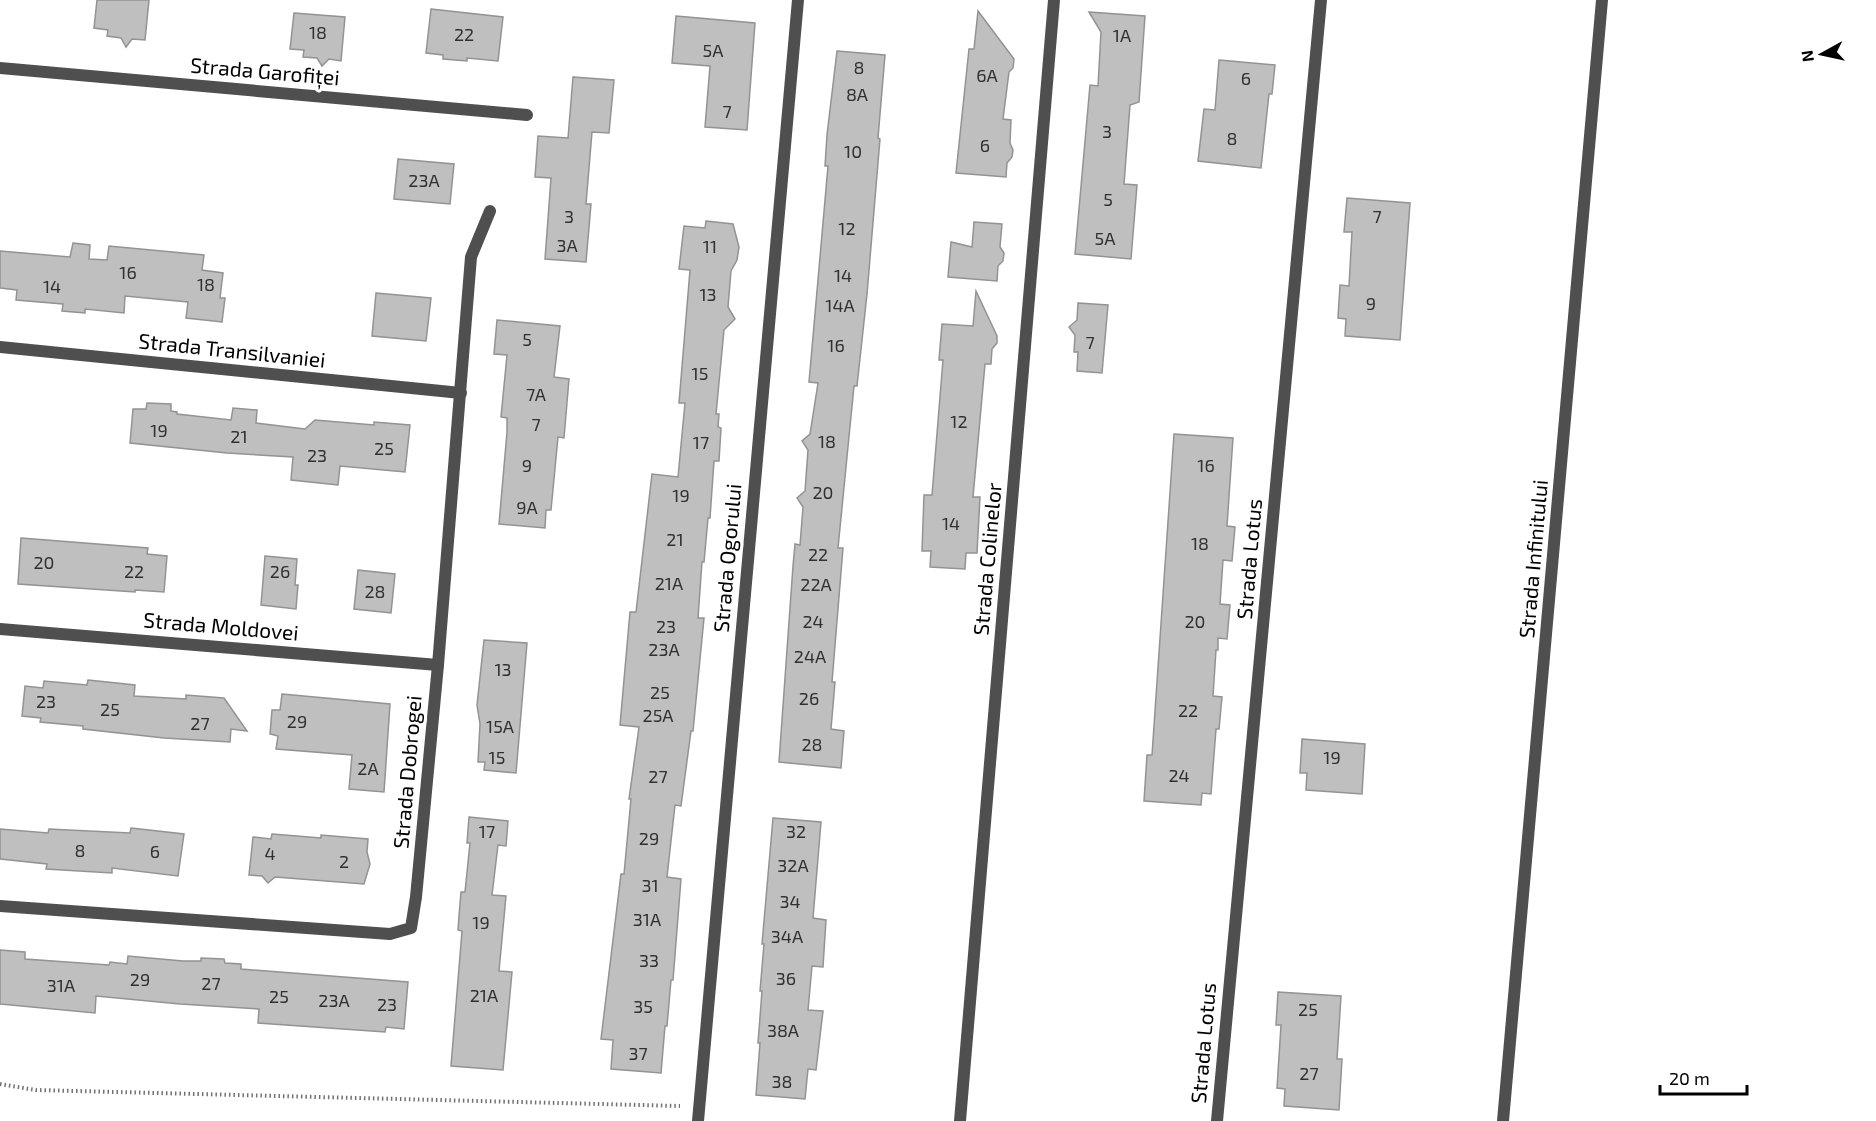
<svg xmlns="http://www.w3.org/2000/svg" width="1876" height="1121" font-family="'Exo 2',sans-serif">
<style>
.building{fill:#bfbfbf;stroke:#939393;stroke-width:1.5}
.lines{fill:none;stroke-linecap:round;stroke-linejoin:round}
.path{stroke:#717171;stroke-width:4;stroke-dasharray:1.5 3;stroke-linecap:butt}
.minor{stroke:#4f4f4f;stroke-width:12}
.labels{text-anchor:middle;stroke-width:6;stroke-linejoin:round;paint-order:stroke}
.number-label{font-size:18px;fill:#303030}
.street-label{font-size:21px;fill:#000;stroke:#fff}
</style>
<rect width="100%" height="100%" fill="#fff"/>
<!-- building -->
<g class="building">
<polygon points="97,0 149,0 145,40 132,39 126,47 121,38 107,36 108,30 94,28"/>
<polygon points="431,9 503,17 498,61 467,58 467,61 443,59 443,55 426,53"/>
<polygon points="978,11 1014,59 1013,68 1009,72 1003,119 1011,120 1010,143 1013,150 1012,157 1007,163 1006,177 956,173 969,49 974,49"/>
<polygon points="1089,12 1145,16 1139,102 1130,105 1124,184 1137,185 1131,259 1075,254 1090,85 1098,86 1101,32"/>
<polygon points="294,13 345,17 341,61 329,59 322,66 317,58 303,57 304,50 290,49"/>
<polygon points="676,16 755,23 747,130 705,127 710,66 672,63"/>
<polygon points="837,51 885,55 878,138 880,139 867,294 857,386 854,386 838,548 843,548 832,682 835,682 831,729 844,731 841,768 779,762 793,566 795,544 800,545 803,507 797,498 805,491 808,450 802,441 810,434 818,383 809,382 828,166 825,166 827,135"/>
<polygon points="1219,60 1275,65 1272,94 1269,94 1261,168 1198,161 1204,109 1215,110"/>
<polygon points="573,77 614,80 609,133 592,132 586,204 591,204 586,262 545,259 551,178 535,177 538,136 568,138"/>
<polygon points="398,159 454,164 450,204 394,199"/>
<polygon points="1347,198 1410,203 1400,340 1345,336 1346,319 1338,318 1340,285 1349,286 1352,232 1344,232"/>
<polygon points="706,221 733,224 739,247 737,260 731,271 728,307 735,319 724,330 716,414 719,414 718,427 721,428 719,461 714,461 710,518 708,518 704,562 702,562 698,618 704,618 693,731 691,731 681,806 675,805 667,877 681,879 673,980 671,980 667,1026 665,1026 661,1073 611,1069 613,1040 601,1039 621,874 624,874 631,799 629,799 639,727 620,725 630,612 636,612 652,474 678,477 685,403 679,403 690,270 679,269 684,226 705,228"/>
<polygon points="974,222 1002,224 1000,247 1004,253 1003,261 998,266 997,281 948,277 951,242 972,247"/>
<polygon points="73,243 90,245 89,259 107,260 109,246 204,255 202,270 223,273 220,298 225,298 222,322 186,318 188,302 125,296 124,313 85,309 85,313 62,311 63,304 16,300 17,290 0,288 0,251 70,257"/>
<polygon points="976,291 997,336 997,343 992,349 991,364 985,364 973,497 980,497 977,553 966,553 965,569 930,567 931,551 922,551 924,495 932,495 943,360 939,360 942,324 973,326"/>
<polygon points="376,293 431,298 426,341 372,336"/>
<polygon points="1078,303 1108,305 1102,373 1077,371 1078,352 1074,352 1075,335 1069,327 1077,320"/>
<polygon points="497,320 560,326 554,377 569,379 564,438 558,437 551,510 546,510 545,528 499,524 507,432 507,418 501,417 507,355 494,354"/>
<polygon points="147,403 171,404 171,411 177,412 177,414 231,420 233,408 257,410 256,423 305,429 315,420 374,425 374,422 410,425 405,472 340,466 338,485 291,480 293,457 227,453 130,443 133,409 146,409"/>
<polygon points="1174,434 1233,438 1227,526 1235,527 1232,561 1223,560 1220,604 1230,605 1227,639 1218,638 1218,650 1216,650 1213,696 1222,697 1219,729 1216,729 1211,794 1202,793 1201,805 1144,801 1147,755 1152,755"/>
<polygon points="21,538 148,548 147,554 167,556 164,592 135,590 135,592 18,584"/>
<polygon points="265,556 297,559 295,585 298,585 296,609 261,605"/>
<polygon points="358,570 395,574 391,613 354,609"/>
<polygon points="484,640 527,643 516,773 484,770 485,762 478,762 480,724 477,705"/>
<polygon points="88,680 135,685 134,696 186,699 186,695 224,698 247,731 231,729 230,742 164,738 83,729 83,726 40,722 41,718 22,716 25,686 43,688 44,681 87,685"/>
<polygon points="282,694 390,704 384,792 349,789 352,755 276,749 278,736 270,734 272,710 280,710"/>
<polygon points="1302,739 1365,744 1362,794 1306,790 1307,773 1300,773"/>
<polygon points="469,817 508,821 506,846 498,845 492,895 506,896 499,971 512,972 503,1070 451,1066 462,931 458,930 459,916 461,892 465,892 470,843 467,843"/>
<polygon points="773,818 821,822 813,918 826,920 823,967 812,966 808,1010 823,1011 816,1070 808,1069 805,1099 756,1095 760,1043 758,1043 762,991 760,991 764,944 762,944"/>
<polygon points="131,828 184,834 178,876 112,868 112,873 46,869 47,864 0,859 0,829 48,833 49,829 130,833"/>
<polygon points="272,834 321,838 321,835 368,839 367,852 370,864 364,884 275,877 268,883 262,876 249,875 253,837 271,839"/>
<polygon points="0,950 25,952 25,959 109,965 110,962 127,964 128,956 183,961 201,961 201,958 224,959 225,963 241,964 241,969 408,982 404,1029 386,1027 385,1032 258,1023 259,1009 180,1004 96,996 95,1013 0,1004"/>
<polygon points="1278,992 1341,996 1337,1059 1342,1059 1339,1110 1284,1106 1285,1089 1277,1088 1281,1025 1276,1025"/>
</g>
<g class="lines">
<!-- path -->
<polyline class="path" points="0,1084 36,1090 680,1106"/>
<!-- minor -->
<g class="minor">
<polyline points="0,68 527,115"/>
<polyline points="0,347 461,393"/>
<polyline points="0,629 438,665"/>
<polyline points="0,906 390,934 411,928 416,897 438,665 471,257 490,211"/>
<polyline points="698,1121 798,0"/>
<polyline points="960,1121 1054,0"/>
<polyline points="1217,1121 1321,0"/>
<polyline points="1503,1121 1602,0"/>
</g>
</g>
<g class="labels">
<!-- number labels -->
<g class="number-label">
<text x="318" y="39">18</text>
<text x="464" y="41">22</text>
<text x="1122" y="42">1A</text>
<text x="713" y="57">5A</text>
<text x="859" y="74">8</text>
<text x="987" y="82">6A</text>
<text x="1246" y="85">6</text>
<text x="857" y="101">8A</text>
<text x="727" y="118">7</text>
<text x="1107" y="138">3</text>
<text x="1232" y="145">8</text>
<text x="985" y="152">6</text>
<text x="853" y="158">10</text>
<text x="424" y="187">23A</text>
<text x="1108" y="206">5</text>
<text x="569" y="223">3</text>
<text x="1377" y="223">7</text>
<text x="847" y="235">12</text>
<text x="1105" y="245">5A</text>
<text x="567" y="252">3A</text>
<text x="710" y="253">11</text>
<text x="128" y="279">16</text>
<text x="843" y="282">14</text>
<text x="206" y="291">18</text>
<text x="52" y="293">14</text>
<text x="708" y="301">13</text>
<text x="1371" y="310">9</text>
<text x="840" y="312">14A</text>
<text x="527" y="346">5</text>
<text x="1090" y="349">7</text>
<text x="836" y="352">16</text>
<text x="700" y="380">15</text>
<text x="536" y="401">7A</text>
<text x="959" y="428">12</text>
<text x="536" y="431">7</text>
<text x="159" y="437">19</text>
<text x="239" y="443">21</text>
<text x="827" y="448">18</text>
<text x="701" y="449">17</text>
<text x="384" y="455">25</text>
<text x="317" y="462">23</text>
<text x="527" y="472">9</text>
<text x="1206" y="472">16</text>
<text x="823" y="499">20</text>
<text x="681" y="502">19</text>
<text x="527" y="514">9A</text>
<text x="951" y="530">14</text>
<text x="675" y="546">21</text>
<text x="1200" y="550">18</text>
<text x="818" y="561">22</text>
<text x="44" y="569">20</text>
<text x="134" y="578">22</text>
<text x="280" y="578">26</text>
<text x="669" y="590">21A</text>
<text x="816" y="591">22A</text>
<text x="375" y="598">28</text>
<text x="813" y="628">24</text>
<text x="1195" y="628">20</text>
<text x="666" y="633">23</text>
<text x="664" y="656">23A</text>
<text x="810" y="663">24A</text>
<text x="503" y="676">13</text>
<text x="660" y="699">25</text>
<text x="809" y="705">26</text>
<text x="46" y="708">23</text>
<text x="110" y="716">25</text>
<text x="1188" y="717">22</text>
<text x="658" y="722">25A</text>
<text x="297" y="728">29</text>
<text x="200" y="730">27</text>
<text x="500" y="733">15A</text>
<text x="812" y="751">28</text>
<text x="497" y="764">15</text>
<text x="1332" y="764">19</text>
<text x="368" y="775">2A</text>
<text x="1179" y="782">24</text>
<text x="658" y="783">27</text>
<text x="487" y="838">17</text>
<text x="796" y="838">32</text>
<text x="649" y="845">29</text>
<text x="80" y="857">8</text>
<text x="155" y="858">6</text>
<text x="270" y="860">4</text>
<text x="344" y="868">2</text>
<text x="793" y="872">32A</text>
<text x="650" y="892">31</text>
<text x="790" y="908">34</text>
<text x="647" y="926">31A</text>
<text x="481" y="929">19</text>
<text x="787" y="943">34A</text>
<text x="649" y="967">33</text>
<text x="786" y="985">36</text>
<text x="140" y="986">29</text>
<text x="211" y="990">27</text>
<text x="61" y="992">31A</text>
<text x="484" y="1002">21A</text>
<text x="279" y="1003">25</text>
<text x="334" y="1007">23A</text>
<text x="387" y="1011">23</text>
<text x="643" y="1013">35</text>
<text x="1308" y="1016">25</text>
<text x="783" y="1037">38A</text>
<text x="638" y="1060">37</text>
<text x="1309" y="1080">27</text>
<text x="782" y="1088">38</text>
</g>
<!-- street labels -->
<g class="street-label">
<text transform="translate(265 72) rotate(5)" y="7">Strada Garofiței</text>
<text transform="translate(232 351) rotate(6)" y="7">Strada Transilvaniei</text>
<text transform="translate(728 558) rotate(-85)" y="7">Strada Ogorului</text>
<text transform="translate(988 559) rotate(-85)" y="7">Strada Colinelor</text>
<text transform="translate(1250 559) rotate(-85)" y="7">Strada Lotus</text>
<text transform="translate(1534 559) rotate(-85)" y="7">Strada Infinitului</text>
<text transform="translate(221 627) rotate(5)" y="7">Strada Moldovei</text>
<text transform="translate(408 772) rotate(-85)" y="7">Strada Dobrogei</text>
<text transform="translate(1204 1043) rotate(-85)" y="7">Strada Lotus</text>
</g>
</g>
<!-- north arrow -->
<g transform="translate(1822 54) rotate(262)" stroke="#ffffff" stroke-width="4.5" paint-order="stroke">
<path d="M0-4.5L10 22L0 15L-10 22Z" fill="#000000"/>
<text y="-9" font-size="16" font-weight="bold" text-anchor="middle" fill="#000000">N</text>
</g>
<!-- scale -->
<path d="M1660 1085v9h87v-9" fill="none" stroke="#000000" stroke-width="3"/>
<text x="1669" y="1085" font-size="18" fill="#000000" stroke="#ffffff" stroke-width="4.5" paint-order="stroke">20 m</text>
</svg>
